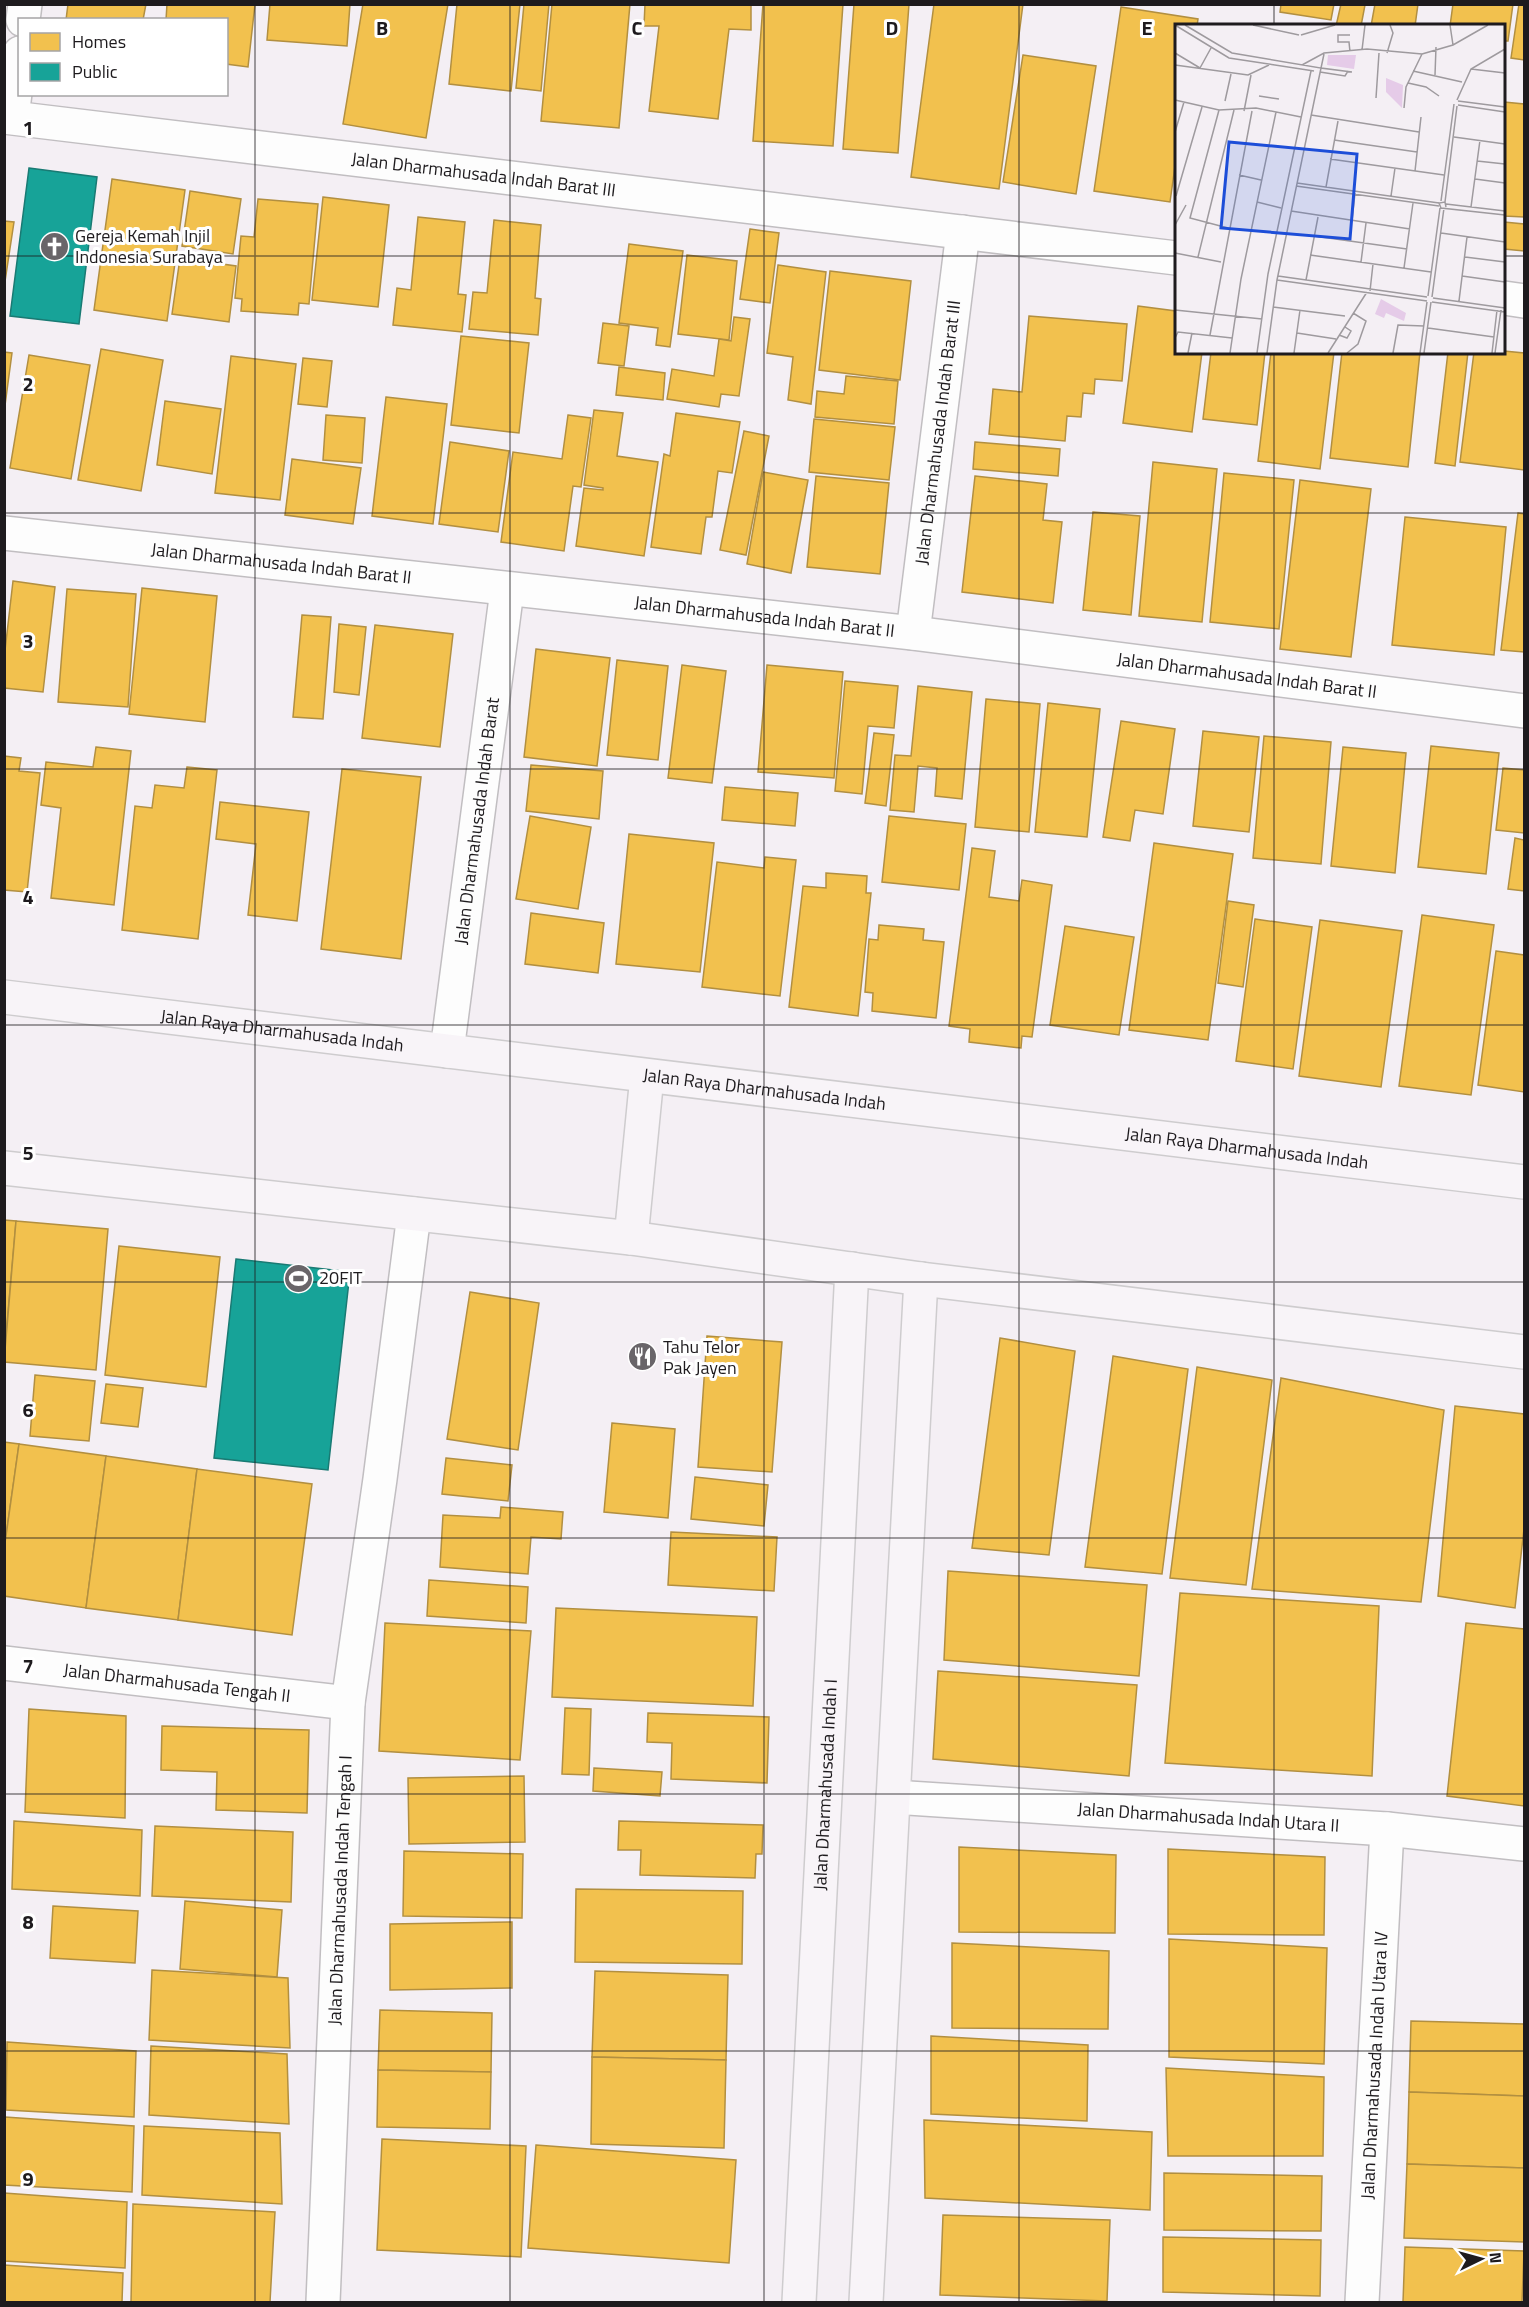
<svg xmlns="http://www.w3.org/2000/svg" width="1529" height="2307" font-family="'Titillium Web',sans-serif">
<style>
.homes{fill:#f2c14e;stroke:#b28f40;stroke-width:1.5}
.public{fill:#17a398;stroke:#197a73;stroke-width:1.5}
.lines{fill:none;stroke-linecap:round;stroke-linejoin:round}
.minor-casing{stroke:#c1bec1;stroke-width:36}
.major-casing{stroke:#ceccce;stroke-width:36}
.minor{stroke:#fdfdfd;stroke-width:33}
.major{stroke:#f8f4f8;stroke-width:33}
.grid{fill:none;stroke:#1e1b1e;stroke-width:1.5;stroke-opacity:0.55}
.labels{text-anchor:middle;stroke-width:6;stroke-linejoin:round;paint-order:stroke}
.street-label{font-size:18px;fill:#1e1b1e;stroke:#fff}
.poi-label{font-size:18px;fill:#1e1b1e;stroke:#fff;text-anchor:start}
.inset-road{fill:none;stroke:#9e9a9e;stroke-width:1.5}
.view{fill:#1d4ed8;fill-opacity:0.15;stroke:#1d4ed8;stroke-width:3}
.inset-edge{fill:none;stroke:#1e1b1e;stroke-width:3}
.grid-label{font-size:20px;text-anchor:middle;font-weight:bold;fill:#1e1b1e;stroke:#fff;stroke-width:6;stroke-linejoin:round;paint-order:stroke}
</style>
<rect width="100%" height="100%" fill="#f4eff4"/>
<!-- homes -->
<g class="homes">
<polygon points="68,4 146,4 143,20 66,20"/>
<polygon points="167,4 255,4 248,67 226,64 226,20 166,20"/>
<polygon points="270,4 350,4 347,46 267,40"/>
<polygon points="363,4 448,4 426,138 343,124"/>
<polygon points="457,4 520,4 511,91 449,84"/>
<polygon points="524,4 549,4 541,91 516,88"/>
<polygon points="552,4 630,4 619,128 541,121"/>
<polygon points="645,4 751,4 751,30 729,29 718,119 649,111 659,26 644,26"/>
<polygon points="763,4 843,4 833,146 753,141"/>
<polygon points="854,4 909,4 898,153 843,149"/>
<polygon points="934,4 1023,4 999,189 911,177"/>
<polygon points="1281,4 1334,4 1331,20 1280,12"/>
<polygon points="1341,4 1365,5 1361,26 1336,26"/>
<polygon points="1375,4 1418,4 1415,26 1371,26"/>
<polygon points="1453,4 1513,4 1508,41 1504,41 1504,26 1450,26"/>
<polygon points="1519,4 1524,4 1524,60 1511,58"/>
<polygon points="1121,7 1198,19 1197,26 1176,26 1176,159 1170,202 1094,191"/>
<polygon points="1023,55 1096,66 1076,194 1003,182"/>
<polygon points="1504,102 1524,104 1524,217 1504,216"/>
<polygon points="112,179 185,190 167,321 94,310"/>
<polygon points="190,191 241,199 233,254 182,246"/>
<polygon points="323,197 389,205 378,307 312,300"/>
<polygon points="258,199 318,204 309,304 299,303 298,315 241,311 242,299 235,298 241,236 254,237"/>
<polygon points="418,217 465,222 458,294 466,295 462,332 393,325 397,288 411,290"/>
<polygon points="494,220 541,225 535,298 541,299 538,335 469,329 473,292 487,293"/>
<polygon points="4,221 14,222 4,288"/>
<polygon points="1504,222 1524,224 1524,251 1504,249"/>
<polygon points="750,229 779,233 770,303 740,299"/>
<polygon points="629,244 683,251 670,347 656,345 658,328 619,323"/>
<polygon points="687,255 737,261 729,340 678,334"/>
<polygon points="180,258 236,266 229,322 172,314"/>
<polygon points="778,265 826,272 811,404 788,400 793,357 767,353"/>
<polygon points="830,271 911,281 900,380 819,370"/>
<polygon points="1138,306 1176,311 1176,352 1202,352 1192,432 1123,423"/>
<polygon points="1029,316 1127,324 1122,381 1095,379 1094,394 1083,393 1081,417 1067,416 1065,441 989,434 993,389 1022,392"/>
<polygon points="734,317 750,319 739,396 721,394 719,407 667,399 672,369 714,376 719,339 731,341"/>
<polygon points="603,323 629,326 624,366 598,363"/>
<polygon points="461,336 529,343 519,433 451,425"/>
<polygon points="101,349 163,360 141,491 78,480"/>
<polygon points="1504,351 1524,353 1524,470 1460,462 1474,352 1504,352"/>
<polygon points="4,352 12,353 4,413"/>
<polygon points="1211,352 1265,352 1257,425 1203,419"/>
<polygon points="1271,352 1334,352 1320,469 1258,461"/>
<polygon points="1342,352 1420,352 1408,467 1330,458"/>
<polygon points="1448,352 1468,352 1455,466 1435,463"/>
<polygon points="29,355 90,365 71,479 10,468"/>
<polygon points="231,356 296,364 280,500 215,493"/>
<polygon points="303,358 332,361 327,407 298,404"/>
<polygon points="619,367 665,373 663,400 616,395"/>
<polygon points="846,376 898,381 894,424 815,417 817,391 844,394"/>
<polygon points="386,397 447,404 433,524 372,516"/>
<polygon points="165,401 221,409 212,474 157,465"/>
<polygon points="594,410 623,413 617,456 658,462 644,556 576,546 584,488 603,490 603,488 584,485"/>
<polygon points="676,413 740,422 732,473 718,471 712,517 706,517 701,554 651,547 664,454 670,456"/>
<polygon points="326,415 365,418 362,463 323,460"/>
<polygon points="568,415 591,418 581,487 573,486 564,551 501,542 513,452 562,459"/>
<polygon points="814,419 895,427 889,480 809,472"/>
<polygon points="744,431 769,436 746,555 720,550"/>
<polygon points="450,442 509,451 498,532 439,524"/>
<polygon points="975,442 1060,449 1058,476 973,469"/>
<polygon points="292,459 361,468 353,524 285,515"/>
<polygon points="1153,462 1217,469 1202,622 1139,616"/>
<polygon points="763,472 808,480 791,573 747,564"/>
<polygon points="1224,473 1294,480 1279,629 1210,622"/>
<polygon points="816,476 889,483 880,574 807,567"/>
<polygon points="975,476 1047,484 1043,520 1062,522 1053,603 962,592"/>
<polygon points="1300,480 1371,489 1351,657 1280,649"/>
<polygon points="1093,512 1140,516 1131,615 1083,610"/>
<polygon points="1518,513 1524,514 1524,652 1501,650"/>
<polygon points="1405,517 1506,527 1494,655 1392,645"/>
<polygon points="13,581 55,587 43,692 4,688 4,659"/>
<polygon points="142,588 217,596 205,722 129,714"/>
<polygon points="67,589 136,594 128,707 58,702"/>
<polygon points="302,615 331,617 323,719 293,717"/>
<polygon points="339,624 366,627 359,695 334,692"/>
<polygon points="375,625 453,634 440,747 362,738"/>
<polygon points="536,649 610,658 597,766 524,757"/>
<polygon points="617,660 668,666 658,760 607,755"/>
<polygon points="682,665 726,671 712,783 668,778"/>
<polygon points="767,665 843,672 834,778 758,772"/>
<polygon points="845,681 898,686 894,728 868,726 862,794 835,791"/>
<polygon points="918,686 972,692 962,799 935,796 937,768 918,766 914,812 890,810 895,755 911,756"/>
<polygon points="986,699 1040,704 1029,832 975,827"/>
<polygon points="1048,703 1100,709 1087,837 1035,832"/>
<polygon points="1121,721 1175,729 1163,814 1135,810 1130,841 1103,837"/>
<polygon points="1203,731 1259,737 1249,832 1193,826"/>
<polygon points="874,733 894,735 886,806 865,803"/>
<polygon points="1264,736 1331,742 1321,864 1253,858"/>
<polygon points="1431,746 1499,753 1486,874 1418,867"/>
<polygon points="96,747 131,751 114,905 51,898 61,808 41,805 46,762 93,767"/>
<polygon points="1343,747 1406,753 1395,873 1331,866"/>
<polygon points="4,756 21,758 19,771 40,773 27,892 4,890"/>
<polygon points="531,765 603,771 599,819 526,811"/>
<polygon points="187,767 217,770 198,939 122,930 135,806 152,808 155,785 184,788"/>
<polygon points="1503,768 1524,770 1524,833 1496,830"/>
<polygon points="342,769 421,777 401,959 321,949"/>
<polygon points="725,787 798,793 795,826 722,820"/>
<polygon points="220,802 309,812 297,921 248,915 256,844 216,839"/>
<polygon points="530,816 591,827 578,909 516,899"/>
<polygon points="889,816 966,824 959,890 882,882"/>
<polygon points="629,834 714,843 700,972 616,964"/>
<polygon points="1515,838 1524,840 1524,891 1508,889"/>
<polygon points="1154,843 1233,854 1208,1040 1129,1030"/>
<polygon points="972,848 995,851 989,897 1019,901 1022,880 1052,885 1032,1037 1022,1036 1021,1048 969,1042 970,1029 949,1026"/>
<polygon points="765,857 796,860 780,996 702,987 717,862 764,868"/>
<polygon points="826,873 867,876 866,893 871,893 858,1016 789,1007 803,886 826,888"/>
<polygon points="1228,901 1254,905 1243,987 1218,983"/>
<polygon points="531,913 604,923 598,973 525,964"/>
<polygon points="1422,915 1494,925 1471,1095 1399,1086"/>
<polygon points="1255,919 1312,927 1293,1069 1236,1061"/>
<polygon points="1320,920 1402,931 1381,1087 1299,1076"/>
<polygon points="879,925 924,929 923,940 944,942 936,1018 872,1011 873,993 865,992 869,939 878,940"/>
<polygon points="1065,926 1134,937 1119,1035 1050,1025"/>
<polygon points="1496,951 1524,955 1524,1092 1478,1085"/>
<polygon points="4,1220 16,1221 4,1358"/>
<polygon points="16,1221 108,1229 96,1370 4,1362"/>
<polygon points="119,1246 220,1257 206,1387 105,1375"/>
<polygon points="470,1292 539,1303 518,1450 447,1439"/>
<polygon points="707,1336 782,1342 772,1472 698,1467"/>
<polygon points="1000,1338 1075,1351 1049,1555 972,1548"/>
<polygon points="1113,1356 1188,1369 1162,1574 1085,1567"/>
<polygon points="1197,1367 1272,1380 1246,1585 1170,1578"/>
<polygon points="35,1375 95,1381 89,1441 30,1436"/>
<polygon points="1281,1378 1444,1410 1421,1602 1252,1589"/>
<polygon points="106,1384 143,1388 138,1427 101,1423"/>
<polygon points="1455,1406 1524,1414 1524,1529 1515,1608 1438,1596"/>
<polygon points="612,1423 675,1429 668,1518 604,1512"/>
<polygon points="4,1442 19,1444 4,1550"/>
<polygon points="19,1444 106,1456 86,1608 4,1596 4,1550"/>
<polygon points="106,1456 197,1469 178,1620 86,1608"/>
<polygon points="446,1458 512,1465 508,1501 442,1494"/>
<polygon points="197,1469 312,1484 292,1635 178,1620"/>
<polygon points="695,1477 768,1485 764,1526 691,1519"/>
<polygon points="501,1507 563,1512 561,1539 531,1537 528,1574 440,1567 443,1515 500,1518"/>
<polygon points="671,1532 777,1537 774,1591 668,1585"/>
<polygon points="948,1571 1147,1585 1139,1676 944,1660"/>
<polygon points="429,1580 528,1587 526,1623 427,1616"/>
<polygon points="1180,1593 1379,1606 1372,1776 1165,1763"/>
<polygon points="556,1608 757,1617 753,1706 552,1697"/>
<polygon points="385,1623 531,1631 520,1760 379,1751"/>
<polygon points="1466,1623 1524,1629 1524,1806 1447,1796"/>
<polygon points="938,1671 1137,1685 1129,1776 933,1759"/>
<polygon points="565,1708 591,1709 589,1775 562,1774"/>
<polygon points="29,1709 126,1716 125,1818 25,1812"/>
<polygon points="648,1713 769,1717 767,1783 671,1779 672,1743 647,1742"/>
<polygon points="162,1726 309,1730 307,1813 216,1810 217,1772 161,1770"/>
<polygon points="594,1768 662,1772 660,1796 593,1791"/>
<polygon points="524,1776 525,1842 409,1844 408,1778"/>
<polygon points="14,1821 142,1830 140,1896 12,1889"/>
<polygon points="619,1821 763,1825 762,1854 756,1854 755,1878 640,1875 641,1850 618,1850"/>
<polygon points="155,1826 293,1832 291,1902 152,1896"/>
<polygon points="959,1847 1116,1855 1115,1933 959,1932"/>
<polygon points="1168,1849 1325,1857 1324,1935 1168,1934"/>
<polygon points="404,1851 523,1854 522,1918 403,1916"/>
<polygon points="576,1889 743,1891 742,1964 575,1962"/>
<polygon points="185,1901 282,1910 277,1977 180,1969"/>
<polygon points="53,1906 138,1911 135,1963 50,1958"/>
<polygon points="512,1922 512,1988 390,1990 390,1924"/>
<polygon points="1169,1939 1327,1948 1324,2064 1169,2057"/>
<polygon points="952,1943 1109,1951 1108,2029 952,2028"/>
<polygon points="152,1970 288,1978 290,2048 149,2040"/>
<polygon points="595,1971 728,1975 726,2060 592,2057"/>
<polygon points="380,2010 492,2013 491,2072 378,2070"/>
<polygon points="1411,2021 1524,2024 1524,2096 1409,2092"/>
<polygon points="931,2036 1088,2045 1087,2121 931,2114"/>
<polygon points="7,2042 136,2051 134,2117 6,2110"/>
<polygon points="151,2046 287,2054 289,2124 149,2115"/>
<polygon points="592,2057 726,2060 724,2148 591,2144"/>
<polygon points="1166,2068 1324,2077 1323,2156 1168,2156"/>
<polygon points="378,2070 491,2072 490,2129 377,2127"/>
<polygon points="1409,2092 1524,2096 1524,2168 1407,2164"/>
<polygon points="5,2117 134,2126 132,2192 4,2185"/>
<polygon points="924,2120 1152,2132 1150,2210 925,2198"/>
<polygon points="144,2126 280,2133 282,2204 142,2195"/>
<polygon points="382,2139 526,2146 521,2257 377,2250"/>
<polygon points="536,2145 736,2160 729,2263 528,2248"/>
<polygon points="1407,2164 1524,2168 1524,2242 1404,2238"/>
<polygon points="1164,2173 1322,2176 1321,2231 1164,2230"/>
<polygon points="4,2193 127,2202 125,2268 4,2261"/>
<polygon points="133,2204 275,2212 270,2302 131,2302"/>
<polygon points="943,2215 1110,2220 1107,2301 940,2295"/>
<polygon points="1163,2237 1321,2240 1320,2296 1163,2292"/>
<polygon points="1405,2247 1524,2251 1522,2302 1403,2302"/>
<polygon points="4,2265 123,2273 122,2302 4,2302"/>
</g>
<!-- public -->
<g class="public">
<polygon points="29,168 97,177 79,324 10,316"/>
<polygon points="236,1259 350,1272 328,1470 214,1458"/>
</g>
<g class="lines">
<defs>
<g id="minor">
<polyline points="23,20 25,4"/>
<path id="s1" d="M4,117L1176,258"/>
<polyline points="12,117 20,53"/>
<polyline points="1504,298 1524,301"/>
<path id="s2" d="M4,533L913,633L1524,711"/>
<path id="s3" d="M913,633L963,232"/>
<path id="s4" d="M447,1051L507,590"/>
<path id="s5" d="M4,1663L348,1703"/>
<path id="s6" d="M893,1797L1387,1829L1524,1844"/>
<path id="s7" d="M323,2302L348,1703L380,1479L414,1214"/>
<path id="s8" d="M1362,2302L1387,1829"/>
</g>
<g id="major">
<path id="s9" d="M4,997L1524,1182"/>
<polyline points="4,1168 631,1238 921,1279 1524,1352"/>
<polyline points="631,1238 647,1076"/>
<path id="s10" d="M799,2302L852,1269"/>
<polyline points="866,2302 921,1279"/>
</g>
</defs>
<!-- minor casing -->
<use href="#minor" class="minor-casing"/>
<!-- major casing -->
<use href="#major" class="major-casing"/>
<!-- minor -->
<use href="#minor" class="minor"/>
<!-- major -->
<use href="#major" class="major"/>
</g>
<!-- grid -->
<path class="grid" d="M255,4V2302M510,4V2302M764,4V2302M1019,4V2302M1274,4V26M4,256H1176M1504,256H1524M1274,352V2302M4,513H1524M4,769H1524M4,1025H1524M4,1282H1524M4,1538H1524M4,1794H1524M4,2051H1524"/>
<!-- icons -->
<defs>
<symbol id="church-disc" viewBox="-11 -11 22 22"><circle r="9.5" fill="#696569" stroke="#fff"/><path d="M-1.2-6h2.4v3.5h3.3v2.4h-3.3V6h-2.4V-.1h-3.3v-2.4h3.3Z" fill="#fff"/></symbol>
<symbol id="stadium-disc" viewBox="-11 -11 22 22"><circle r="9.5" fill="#696569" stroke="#fff"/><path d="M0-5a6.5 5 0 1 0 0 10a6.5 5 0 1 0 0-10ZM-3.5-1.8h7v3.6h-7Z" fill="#fff"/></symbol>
<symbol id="restaurant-disc" viewBox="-11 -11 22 22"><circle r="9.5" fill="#696569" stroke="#fff"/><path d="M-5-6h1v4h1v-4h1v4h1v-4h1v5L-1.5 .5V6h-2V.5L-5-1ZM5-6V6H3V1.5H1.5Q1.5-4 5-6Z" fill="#fff"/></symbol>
</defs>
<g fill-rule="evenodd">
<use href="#church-disc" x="38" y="230" width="33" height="33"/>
<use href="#stadium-disc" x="282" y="1262" width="33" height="33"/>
<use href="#restaurant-disc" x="626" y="1340" width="33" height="33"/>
</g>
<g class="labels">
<!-- street labels -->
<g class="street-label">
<text dy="6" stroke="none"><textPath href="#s1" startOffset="483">Jalan Dharmahusada Indah Barat III</textPath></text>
<text dy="6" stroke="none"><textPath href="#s3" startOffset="202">Jalan Dharmahusada Indah Barat III</textPath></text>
<text dy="6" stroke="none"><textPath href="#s2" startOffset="279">Jalan Dharmahusada Indah Barat II</textPath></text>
<text dy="6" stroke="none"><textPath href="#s2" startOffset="765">Jalan Dharmahusada Indah Barat II</textPath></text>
<text dy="6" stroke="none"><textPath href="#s2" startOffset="1251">Jalan Dharmahusada Indah Barat II</textPath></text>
<text dy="6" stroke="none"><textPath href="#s4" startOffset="232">Jalan Dharmahusada Indah Barat</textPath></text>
<text dy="6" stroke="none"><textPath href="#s9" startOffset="280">Jalan Raya Dharmahusada Indah</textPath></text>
<text dy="6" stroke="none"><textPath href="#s9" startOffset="766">Jalan Raya Dharmahusada Indah</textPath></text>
<text dy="6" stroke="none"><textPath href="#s9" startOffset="1252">Jalan Raya Dharmahusada Indah</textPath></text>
<text dy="6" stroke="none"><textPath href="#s5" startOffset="174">Jalan Dharmahusada Tengah II</textPath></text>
<text dy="6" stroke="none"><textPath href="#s10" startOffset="518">Jalan Dharmahusada Indah I</textPath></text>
<text dy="6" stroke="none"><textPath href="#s6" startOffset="316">Jalan Dharmahusada Indah Utara II</textPath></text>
<text dy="6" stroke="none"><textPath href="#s7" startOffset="412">Jalan Dharmahusada Indah Tengah I</textPath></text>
<text dy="6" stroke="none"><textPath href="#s8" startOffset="237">Jalan Dharmahusada Indah Utara IV</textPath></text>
</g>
<!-- poi labels -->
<g class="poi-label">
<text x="75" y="242">Gereja Kemah Injil<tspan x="75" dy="21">Indonesia Surabaya</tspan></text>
<text x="319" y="1284">20FIT</text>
<text x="663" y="1353">Tahu Telor<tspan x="663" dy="21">Pak Jayen</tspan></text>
</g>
</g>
<!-- overview -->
<g transform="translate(1175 24)">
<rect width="330" height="330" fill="#f4eff4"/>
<path d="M153,31H181L179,45L152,41ZM211,54L228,61L227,84L211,68ZM206,275L231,289L229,297L211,289L209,294L200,290Z" fill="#e5cbe8"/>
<path class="inset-road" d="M0,1L54,34L139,47M10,1L57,29L146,44L102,256L92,329M78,1L124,11M275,1L278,21M126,11L160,1M187,26L190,1M175,28L174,18H163V11H175M0,29L25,44M212,29L218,9L215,1M149,30L146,44L177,48M247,30L278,21L313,1M0,41L73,51L94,41M127,41L149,29L192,25L247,30M25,44L36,24M296,45L330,49M238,47L287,58M145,48L170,52L173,47M260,51L261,23M233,59L251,63L264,72M84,72L104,75M201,74L204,29M0,76L44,86L81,84L126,93M282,76L296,45L330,25M50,77L56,50M283,77L330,83M283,81L330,88M229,84L231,63L247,30M44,86L15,194L53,204M69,87L76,51M136,91L244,108M0,108L9,78M279,113L330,120M159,116L242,128M155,135L269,151M302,137L330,140M240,147L246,93M64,151L86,156M300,155L330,159M122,159L264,179M121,162L264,182M151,163L163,97M1,172L27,83M216,172L220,144M266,177L279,80M82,178L106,184M270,178L282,82M271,180L330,187M271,183L270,178L264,179L266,184L330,191M296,183L305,116M116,187L235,205M177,197L180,169M0,201L11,181M266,209L330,218M139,212L232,225M0,229L46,238M135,231L256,248M23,233L59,86M290,233L330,238M186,238L191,199M229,244L238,179M103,252L252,273M287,252L330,258M102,256L252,277M131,256L143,193M195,267L198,240M253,272L265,184M257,273L269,184M258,274L330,284M284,277L292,213M257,278L330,288M98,283L170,292M0,286L87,295M253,304L319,313M122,309L161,315M35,311L77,87M164,311L172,314L176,307L170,303M0,314L3,308L57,314M13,329L17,309M55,329L66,255L101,88M82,329L93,250L136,47M119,329L125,286M153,329L192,268M172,329L183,320L191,297L178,289M218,329L223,301L249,302M245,329L252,278M249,329L256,278M317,329L322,286M320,329L326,286"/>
<path class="view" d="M54,118L182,130L175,215L46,204Z"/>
<rect width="330" height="330" class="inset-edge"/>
</g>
<g class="grid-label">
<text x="382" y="35">B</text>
<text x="637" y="35">C</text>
<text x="892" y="35">D</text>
<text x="1147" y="35">E</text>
<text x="28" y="135">1</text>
<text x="28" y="391">2</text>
<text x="28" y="648">3</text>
<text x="28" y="904">4</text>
<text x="28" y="1160">5</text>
<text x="28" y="1417">6</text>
<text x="28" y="1673">7</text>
<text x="28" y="1929">8</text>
<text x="28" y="2186">9</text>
</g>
<!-- border -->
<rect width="1529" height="2307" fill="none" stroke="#1e1b1e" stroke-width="12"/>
<!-- legend -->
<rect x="18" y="18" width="210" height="78" fill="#ffffff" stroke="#a5a4a5" stroke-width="1.5"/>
<rect x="30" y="33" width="30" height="18" fill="#f2c14e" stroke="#a5a4a5" stroke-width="1.5"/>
<text x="72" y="48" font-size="18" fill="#1e1b1e">Homes</text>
<rect x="30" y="63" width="30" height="18" fill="#17a398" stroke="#a5a4a5" stroke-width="1.5"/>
<text x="72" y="78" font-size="18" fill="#1e1b1e">Public</text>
<!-- north arrow -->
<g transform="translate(1481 2259) rotate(85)" stroke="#ffffff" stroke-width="4.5" paint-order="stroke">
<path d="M0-4.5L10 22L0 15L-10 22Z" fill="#1e1b1e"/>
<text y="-9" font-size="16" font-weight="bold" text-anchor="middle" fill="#1e1b1e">N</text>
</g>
</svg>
